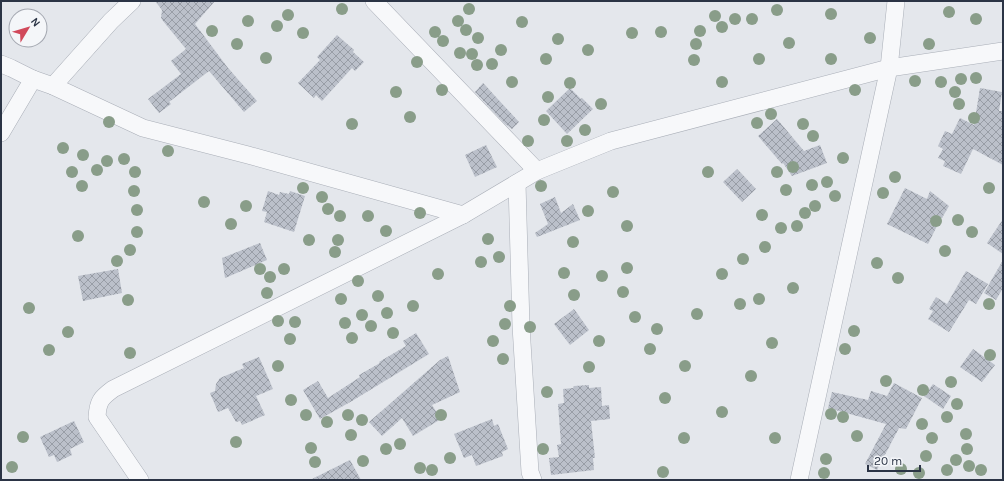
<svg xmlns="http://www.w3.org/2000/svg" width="1004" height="481" font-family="Karla,sans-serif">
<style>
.building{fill:url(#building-cross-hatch)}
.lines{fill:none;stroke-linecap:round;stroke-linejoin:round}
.street-casing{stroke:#a9aeb7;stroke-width:18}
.street{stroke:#f7f8fa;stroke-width:17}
.tree{fill:#899d89}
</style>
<defs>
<pattern id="building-cross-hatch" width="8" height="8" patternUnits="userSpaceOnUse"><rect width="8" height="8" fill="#bbc0ca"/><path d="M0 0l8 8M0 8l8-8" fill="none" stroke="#989da6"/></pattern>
</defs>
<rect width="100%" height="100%" fill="#e4e7ec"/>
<!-- building -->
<g class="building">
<polygon points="155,1 215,1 195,24 228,68 257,101 244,112 209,71 169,102 171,104 159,113 148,99 181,74 171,61 186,49 163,21 161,18 162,10"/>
<polygon points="337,35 354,50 353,52 364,62 355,71 352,68 322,101 316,95 314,98 298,83 320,60 317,57"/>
<polygon points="483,83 519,122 512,129 505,124 475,92"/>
<polygon points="570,88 581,99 582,98 593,109 567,134 546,111"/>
<polygon points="980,88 1002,92 999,111 1003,111 1003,165 973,149 961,174 943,166 945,161 938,158 943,149 938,146 945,131 952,134 960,118 974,125"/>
<polygon points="777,119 804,151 820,145 827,163 792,176 783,163 782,164 758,136"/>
<polygon points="486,145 497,167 475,177 465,155"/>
<polygon points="737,169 756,189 742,202 723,182"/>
<polygon points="905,188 927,199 930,191 949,206 942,218 941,218 928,244 887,224"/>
<polygon points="268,191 279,195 280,192 289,194 290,191 305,196 294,232 264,222 267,212 262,211"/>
<polygon points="555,197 561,213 573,204 580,220 537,237 535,233 548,224 540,204"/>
<polygon points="1003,219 1003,254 987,243"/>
<polygon points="260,243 267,260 225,278 222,258"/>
<polygon points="1003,260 1003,288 996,300 984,293"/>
<polygon points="118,269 122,293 83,301 78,276"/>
<polygon points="966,271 988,284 976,304 969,300 949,332 928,319 933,311 929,309 936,297 947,304"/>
<polygon points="574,309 589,330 570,345 554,324"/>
<polygon points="416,333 429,354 352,401 320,419 303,390 318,381 328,398 360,377 359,375 380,363 379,362 406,346 403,341"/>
<polygon points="973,349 995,365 982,382 960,367"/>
<polygon points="448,356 460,392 432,405 441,419 413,436 402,418 382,436 369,422 440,360"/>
<polygon points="259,357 273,389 256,396 265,415 242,425 240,421 236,422 228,408 218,412 210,393 215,391 216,384 220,378 244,368 242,364"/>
<polygon points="894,383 922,398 906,429 899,428 877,470 865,464 886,424 828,408 832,392 868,400 871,391 887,396"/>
<polygon points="933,384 951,396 943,409 924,396"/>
<polygon points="589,385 589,388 601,387 602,406 609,405 610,419 591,421 595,458 593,458 594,470 551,475 549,458 559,457 557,445 561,444 558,404 564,403 563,389 573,388 574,386"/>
<polygon points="492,419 494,426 498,424 508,449 502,452 503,456 476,466 472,455 464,458 454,434"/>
<polygon points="74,421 84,442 70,449 72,455 57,462 54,455 49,457 40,437"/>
<polygon points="350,460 361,480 310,480"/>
</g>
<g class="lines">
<defs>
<g id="street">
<polyline points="374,1 537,171"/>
<polyline points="1,64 11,68 33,79 53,86 143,128 248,155 463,215"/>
<polyline points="53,86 111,21 132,1"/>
<polyline points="1,133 33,79"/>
<polyline points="517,183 521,326 530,472 533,480"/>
<path d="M140,480L97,417C98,401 101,398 113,389L463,215L537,171L611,141L889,68L1003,51"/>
<polyline points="799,480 889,68 896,1"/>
</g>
</defs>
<!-- street casing -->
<use href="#street" class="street-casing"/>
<!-- street -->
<use href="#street" class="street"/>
</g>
<!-- trees -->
<g class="tree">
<circle cx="342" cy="9" r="6"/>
<circle cx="469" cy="9" r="6"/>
<circle cx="777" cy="10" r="6"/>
<circle cx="949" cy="12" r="6"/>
<circle cx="831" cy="14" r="6"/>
<circle cx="288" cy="15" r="6"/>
<circle cx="715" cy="16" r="6"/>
<circle cx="735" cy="19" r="6"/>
<circle cx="752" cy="19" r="6"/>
<circle cx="976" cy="19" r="6"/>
<circle cx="248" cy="21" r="6"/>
<circle cx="458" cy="21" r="6"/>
<circle cx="522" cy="22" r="6"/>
<circle cx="277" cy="26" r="6"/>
<circle cx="722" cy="27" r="6"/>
<circle cx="466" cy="30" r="6"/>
<circle cx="212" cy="31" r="6"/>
<circle cx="700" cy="31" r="6"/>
<circle cx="435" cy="32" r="6"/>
<circle cx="661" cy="32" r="6"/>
<circle cx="303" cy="33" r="6"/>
<circle cx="632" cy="33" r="6"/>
<circle cx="478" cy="38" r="6"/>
<circle cx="870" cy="38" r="6"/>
<circle cx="558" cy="39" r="6"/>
<circle cx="443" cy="41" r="6"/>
<circle cx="789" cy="43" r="6"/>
<circle cx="237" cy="44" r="6"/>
<circle cx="696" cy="44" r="6"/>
<circle cx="929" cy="44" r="6"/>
<circle cx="501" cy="50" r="6"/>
<circle cx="588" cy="50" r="6"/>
<circle cx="460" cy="53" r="6"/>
<circle cx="472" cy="54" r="6"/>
<circle cx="266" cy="58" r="6"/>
<circle cx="546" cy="59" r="6"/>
<circle cx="759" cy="59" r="6"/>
<circle cx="831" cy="59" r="6"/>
<circle cx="694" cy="60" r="6"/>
<circle cx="417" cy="62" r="6"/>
<circle cx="492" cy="64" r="6"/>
<circle cx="477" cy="65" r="6"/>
<circle cx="976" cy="78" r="6"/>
<circle cx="961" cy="79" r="6"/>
<circle cx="915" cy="81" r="6"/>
<circle cx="512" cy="82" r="6"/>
<circle cx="722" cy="82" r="6"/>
<circle cx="941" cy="82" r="6"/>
<circle cx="570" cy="83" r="6"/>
<circle cx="442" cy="90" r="6"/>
<circle cx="855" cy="90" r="6"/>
<circle cx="396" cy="92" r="6"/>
<circle cx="955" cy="92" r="6"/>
<circle cx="548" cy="97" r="6"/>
<circle cx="601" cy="104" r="6"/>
<circle cx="959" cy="104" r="6"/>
<circle cx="771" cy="114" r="6"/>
<circle cx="410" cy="117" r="6"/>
<circle cx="974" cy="118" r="6"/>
<circle cx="544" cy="120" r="6"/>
<circle cx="109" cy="122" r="6"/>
<circle cx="757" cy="123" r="6"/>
<circle cx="352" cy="124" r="6"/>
<circle cx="803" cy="124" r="6"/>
<circle cx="585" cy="130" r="6"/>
<circle cx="813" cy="136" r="6"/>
<circle cx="528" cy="141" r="6"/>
<circle cx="567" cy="141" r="6"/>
<circle cx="63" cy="148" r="6"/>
<circle cx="168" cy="151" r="6"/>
<circle cx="83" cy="155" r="6"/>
<circle cx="843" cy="158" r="6"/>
<circle cx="124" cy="159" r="6"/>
<circle cx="107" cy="161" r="6"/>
<circle cx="793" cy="167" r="6"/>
<circle cx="97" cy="170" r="6"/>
<circle cx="72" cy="172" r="6"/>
<circle cx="135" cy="172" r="6"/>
<circle cx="708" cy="172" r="6"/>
<circle cx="777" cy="172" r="6"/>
<circle cx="895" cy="177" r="6"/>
<circle cx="827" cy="182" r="6"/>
<circle cx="812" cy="185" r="6"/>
<circle cx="82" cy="186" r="6"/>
<circle cx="541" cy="186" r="6"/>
<circle cx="303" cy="188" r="6"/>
<circle cx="989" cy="188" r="6"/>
<circle cx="786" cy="190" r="6"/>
<circle cx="134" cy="191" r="6"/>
<circle cx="613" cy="192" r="6"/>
<circle cx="883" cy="193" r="6"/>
<circle cx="835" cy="196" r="6"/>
<circle cx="322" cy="197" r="6"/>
<circle cx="204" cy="202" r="6"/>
<circle cx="246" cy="206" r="6"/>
<circle cx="815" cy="206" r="6"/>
<circle cx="328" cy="209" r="6"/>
<circle cx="137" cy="210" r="6"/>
<circle cx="588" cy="211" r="6"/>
<circle cx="420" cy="213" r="6"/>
<circle cx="805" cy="213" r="6"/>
<circle cx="762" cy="215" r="6"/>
<circle cx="340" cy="216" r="6"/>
<circle cx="368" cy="216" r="6"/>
<circle cx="958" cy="220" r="6"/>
<circle cx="936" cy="221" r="6"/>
<circle cx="231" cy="224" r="6"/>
<circle cx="627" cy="226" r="6"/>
<circle cx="797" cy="226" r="6"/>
<circle cx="781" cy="228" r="6"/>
<circle cx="386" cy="231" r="6"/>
<circle cx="137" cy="232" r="6"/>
<circle cx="972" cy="232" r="6"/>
<circle cx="78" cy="236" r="6"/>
<circle cx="488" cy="239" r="6"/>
<circle cx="309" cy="240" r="6"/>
<circle cx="338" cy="240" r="6"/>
<circle cx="573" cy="242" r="6"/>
<circle cx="765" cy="247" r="6"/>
<circle cx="130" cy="250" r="6"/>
<circle cx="945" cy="251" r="6"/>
<circle cx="335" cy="252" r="6"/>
<circle cx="499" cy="257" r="6"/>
<circle cx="743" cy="259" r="6"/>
<circle cx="117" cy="261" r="6"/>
<circle cx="481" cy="262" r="6"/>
<circle cx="877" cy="263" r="6"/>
<circle cx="627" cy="268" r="6"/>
<circle cx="260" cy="269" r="6"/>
<circle cx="284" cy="269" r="6"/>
<circle cx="564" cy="273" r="6"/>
<circle cx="438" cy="274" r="6"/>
<circle cx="722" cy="274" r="6"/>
<circle cx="602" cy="276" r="6"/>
<circle cx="270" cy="277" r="6"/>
<circle cx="898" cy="278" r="6"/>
<circle cx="358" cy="281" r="6"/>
<circle cx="793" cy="288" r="6"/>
<circle cx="623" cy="292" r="6"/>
<circle cx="267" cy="293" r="6"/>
<circle cx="574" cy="295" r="6"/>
<circle cx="378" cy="296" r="6"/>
<circle cx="341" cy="299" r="6"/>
<circle cx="759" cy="299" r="6"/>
<circle cx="128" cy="300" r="6"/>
<circle cx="740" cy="304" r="6"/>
<circle cx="989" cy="304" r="6"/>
<circle cx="413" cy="306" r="6"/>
<circle cx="510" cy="306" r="6"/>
<circle cx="29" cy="308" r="6"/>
<circle cx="387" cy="313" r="6"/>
<circle cx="697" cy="314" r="6"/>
<circle cx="362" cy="315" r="6"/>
<circle cx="635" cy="317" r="6"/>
<circle cx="278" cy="321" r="6"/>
<circle cx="295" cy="322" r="6"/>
<circle cx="345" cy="323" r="6"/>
<circle cx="505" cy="324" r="6"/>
<circle cx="371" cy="326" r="6"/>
<circle cx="530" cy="327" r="6"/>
<circle cx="657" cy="329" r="6"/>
<circle cx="854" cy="331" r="6"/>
<circle cx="68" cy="332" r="6"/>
<circle cx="393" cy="333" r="6"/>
<circle cx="352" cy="338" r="6"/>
<circle cx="290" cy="339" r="6"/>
<circle cx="493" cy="341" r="6"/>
<circle cx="599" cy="341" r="6"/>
<circle cx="772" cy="343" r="6"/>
<circle cx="650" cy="349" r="6"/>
<circle cx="845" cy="349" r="6"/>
<circle cx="49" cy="350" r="6"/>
<circle cx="130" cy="353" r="6"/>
<circle cx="990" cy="355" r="6"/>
<circle cx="503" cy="359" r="6"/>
<circle cx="278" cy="366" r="6"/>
<circle cx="685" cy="366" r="6"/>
<circle cx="589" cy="367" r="6"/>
<circle cx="751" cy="376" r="6"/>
<circle cx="886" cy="381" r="6"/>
<circle cx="951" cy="382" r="6"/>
<circle cx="923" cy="390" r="6"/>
<circle cx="547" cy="392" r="6"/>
<circle cx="665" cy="398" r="6"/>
<circle cx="291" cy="400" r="6"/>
<circle cx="957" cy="404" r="6"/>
<circle cx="722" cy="412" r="6"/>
<circle cx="831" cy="414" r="6"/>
<circle cx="306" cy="415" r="6"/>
<circle cx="348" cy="415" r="6"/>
<circle cx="441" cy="415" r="6"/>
<circle cx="843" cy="417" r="6"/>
<circle cx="947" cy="417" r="6"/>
<circle cx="362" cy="420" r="6"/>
<circle cx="327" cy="422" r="6"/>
<circle cx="922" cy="424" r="6"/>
<circle cx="966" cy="434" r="6"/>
<circle cx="351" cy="435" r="6"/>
<circle cx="857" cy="436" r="6"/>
<circle cx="23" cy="437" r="6"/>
<circle cx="684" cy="438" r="6"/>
<circle cx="775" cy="438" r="6"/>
<circle cx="932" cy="438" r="6"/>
<circle cx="236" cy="442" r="6"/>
<circle cx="400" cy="444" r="6"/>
<circle cx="311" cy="448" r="6"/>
<circle cx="386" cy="449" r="6"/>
<circle cx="543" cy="449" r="6"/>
<circle cx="967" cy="449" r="6"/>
<circle cx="926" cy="456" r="6"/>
<circle cx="450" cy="458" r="6"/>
<circle cx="826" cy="459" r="6"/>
<circle cx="956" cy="460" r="6"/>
<circle cx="363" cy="461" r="6"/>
<circle cx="315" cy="462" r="6"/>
<circle cx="969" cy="466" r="6"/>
<circle cx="12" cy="467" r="6"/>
<circle cx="420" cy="468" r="6"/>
<circle cx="901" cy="469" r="6"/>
<circle cx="432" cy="470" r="6"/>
<circle cx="947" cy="470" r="6"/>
<circle cx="981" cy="470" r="6"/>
<circle cx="663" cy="472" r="6"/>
<circle cx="824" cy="473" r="6"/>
<circle cx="919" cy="473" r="6"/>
</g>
<!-- border -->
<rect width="1004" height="481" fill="none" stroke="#2b3445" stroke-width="4"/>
<!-- north arrow -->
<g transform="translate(28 28) rotate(52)"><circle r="19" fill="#f4f6f9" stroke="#a4a8b1"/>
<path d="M0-3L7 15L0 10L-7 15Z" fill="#d1495b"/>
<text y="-6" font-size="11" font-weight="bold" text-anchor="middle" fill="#2b3445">N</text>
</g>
<!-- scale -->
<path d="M868 465v6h52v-6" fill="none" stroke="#2b3445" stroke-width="2"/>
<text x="874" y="465" font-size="12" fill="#2b3445" stroke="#f4f6f9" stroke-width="3" paint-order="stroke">20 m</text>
</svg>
